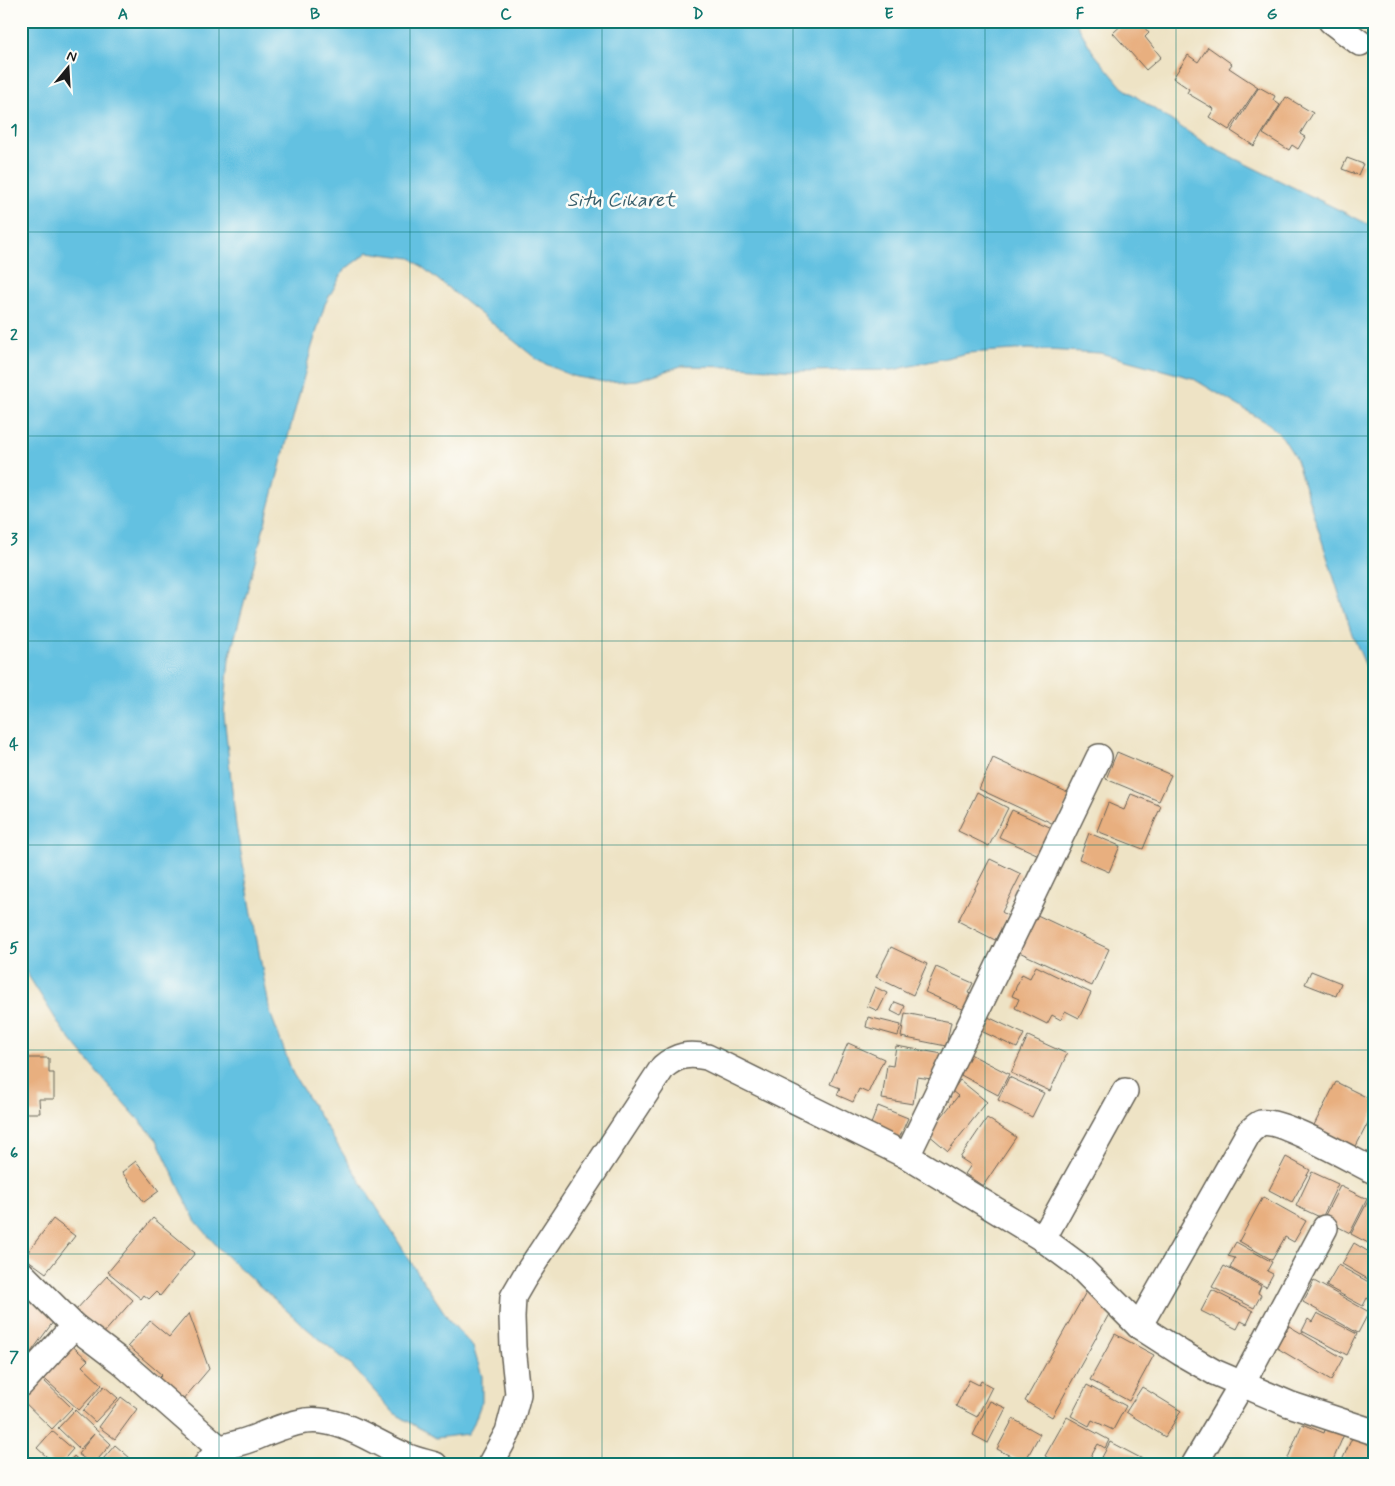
<svg xmlns="http://www.w3.org/2000/svg" width="1395" height="1486" font-family="Mynerve,sans-serif">
<style>
.water{fill:#63c1e1;stroke:#406e7e}
.building{fill:#e8af7f}
.lines{fill:none;stroke-linecap:round;stroke-linejoin:round}
.minor-casing{stroke:#666257;stroke-width:28}
.minor{stroke:#fff;stroke-width:25}
.grid{fill:none;stroke:#0f766e;stroke-width:1;stroke-opacity:0.55}
.labels{text-anchor:middle;stroke-width:5;stroke-linejoin:round;paint-order:stroke}
.water-label{font-size:20px;font-style:italic;fill:#385e6b;stroke:#fdfcf7}
.neatline{fill:none;stroke:#0f766e;stroke-width:2}
.grid-label{font-size:16px;text-anchor:middle;font-weight:bold;fill:#0f766e}
</style>
<rect width="100%" height="100%" fill="#fdfcf7"/>
<filter id="ink" filterUnits="userSpaceOnUse"><feTurbulence type="fractalNoise" baseFrequency=".02" numOctaves="2"/><feDisplacementMap in="SourceGraphic" scale="10" xChannelSelector="R" yChannelSelector="G"/><feConvolveMatrix kernelMatrix="1 2 1 2 8 2 1 2 1" color-interpolation-filters="sRGB"/></filter>
<filter id="wash" filterUnits="userSpaceOnUse"><feTurbulence type="fractalNoise" baseFrequency=".0096" numOctaves="4" result="noise"/><feDisplacementMap in="SourceGraphic" scale="20" xChannelSelector="R" yChannelSelector="G"/><feGaussianBlur stdDeviation="1.12" result="paint"/><feColorMatrix in="noise" values="0 0 0 0 0 0 0 0 0 0 0 0 0 0 0 0 0 1.4 0 .05"/><feComposite in="paint" operator="in"/></filter>
<g filter="url(#wash)">
<rect width="100%" height="100%" fill="#eee3c5"/>
<!-- water -->
<polygon class="water" points="21,21 1075,21 1093,52 1122,87 1157,111 1209,146 1374,227 1374,685 1352,634 1295,457 1283,438 1269,424 1192,378 1100,353 1029,349 968,353 893,370 797,371 740,367 681,366 638,380 605,382 572,376 539,361 411,258 368,252 344,270 325,304 311,350 229,659 224,715 236,826 270,1012 293,1074 416,1270 450,1321 473,1347 482,1376 482,1401 474,1423 467,1434 436,1438 394,1413 350,1364 305,1327 221,1251 195,1220 157,1140 113,1091 62,1029 21,964"/>
<g id="blocks">
<!-- building -->
<g class="building">
<polygon points="1126,21 1130,24 1139,21 1149,33 1145,37 1161,57 1146,70 1113,33"/>
<polygon points="1208,47 1232,64 1229,68 1258,87 1229,130 1209,117 1214,109 1187,93 1189,89 1173,78 1188,55 1198,62"/>
<polygon points="1259,87 1275,96 1273,100 1280,105 1254,146 1231,131"/>
<polygon points="1286,97 1313,113 1300,134 1305,137 1298,149 1292,145 1289,150 1263,134"/>
<polygon points="1347,158 1363,164 1358,175 1342,169"/>
<polygon points="1117,752 1171,775 1159,801 1106,779"/>
<polygon points="993,758 1071,794 1056,825 979,789"/>
<polygon points="977,792 1008,808 989,846 958,831"/>
<polygon points="1131,794 1161,806 1143,849 1097,831 1108,803 1124,810"/>
<polygon points="1012,810 1054,829 1041,856 999,837"/>
<polygon points="1089,833 1120,846 1109,872 1079,859"/>
<polygon points="990,859 1021,874 1002,912 1008,916 995,940 958,921"/>
<polygon points="1035,914 1109,949 1092,986 1017,951"/>
<polygon points="891,947 927,964 913,995 876,977"/>
<polygon points="1036,966 1091,993 1079,1018 1065,1011 1061,1020 1052,1015 1047,1024 1015,1008 1019,999 1012,996 1022,974 1030,978"/>
<polygon points="936,967 973,983 968,993 977,996 969,1012 925,992"/>
<polygon points="1311,971 1341,983 1336,996 1305,984"/>
<polygon points="875,987 887,993 878,1011 867,1006"/>
<polygon points="895,1002 905,1006 901,1016 891,1011"/>
<polygon points="905,1013 951,1022 946,1046 901,1037"/>
<polygon points="868,1017 901,1025 898,1036 866,1027"/>
<polygon points="988,1017 1024,1034 1017,1048 981,1031"/>
<polygon points="1028,1036 1067,1054 1050,1091 1011,1073"/>
<polygon points="848,1043 884,1059 868,1093 859,1089 853,1102 837,1095 840,1088 830,1084"/>
<polygon points="896,1046 943,1054 939,1080 917,1077 913,1104 882,1099 887,1065 893,1066"/>
<polygon points="970,1054 1009,1074 998,1095 959,1074"/>
<polygon points="21,1058 49,1058 49,1073 54,1073 54,1099 39,1099 40,1113 21,1113"/>
<polygon points="1009,1077 1044,1093 1032,1117 998,1100"/>
<polygon points="960,1080 987,1102 948,1151 928,1134 958,1096 952,1091"/>
<polygon points="1336,1082 1374,1101 1374,1111 1355,1148 1313,1127"/>
<polygon points="878,1106 908,1118 898,1141 869,1129"/>
<polygon points="987,1118 1016,1137 983,1186 965,1174 971,1165 960,1158"/>
<polygon points="1286,1157 1310,1170 1292,1202 1269,1190"/>
<polygon points="136,1161 159,1191 144,1202 122,1172"/>
<polygon points="1312,1172 1338,1184 1322,1218 1296,1206"/>
<polygon points="1340,1186 1367,1199 1350,1233 1323,1219"/>
<polygon points="1263,1197 1306,1221 1294,1242 1285,1237 1272,1260 1239,1241"/>
<polygon points="1368,1201 1374,1204 1374,1246 1351,1234"/>
<polygon points="153,1218 195,1253 160,1296 156,1292 149,1299 144,1295 141,1299 108,1272"/>
<polygon points="53,1219 75,1236 46,1273 24,1257"/>
<polygon points="1236,1242 1272,1262 1267,1271 1273,1274 1266,1287 1230,1268 1235,1258 1228,1256"/>
<polygon points="1354,1243 1374,1255 1373,1282 1342,1264"/>
<polygon points="1338,1265 1374,1285 1374,1302 1367,1298 1363,1306 1326,1286"/>
<polygon points="1224,1266 1261,1286 1258,1293 1261,1295 1254,1308 1212,1287"/>
<polygon points="107,1276 133,1300 103,1334 76,1310"/>
<polygon points="1314,1281 1369,1312 1358,1333 1303,1302"/>
<polygon points="1212,1290 1253,1311 1247,1324 1241,1321 1237,1329 1201,1311"/>
<polygon points="1086,1292 1113,1307 1052,1417 1025,1401"/>
<polygon points="24,1295 56,1318 26,1359 21,1355 21,1298"/>
<polygon points="189,1313 209,1369 182,1401 157,1380 162,1375 128,1346 150,1321 169,1337"/>
<polygon points="1317,1313 1357,1334 1347,1355 1302,1331 1308,1319 1312,1322"/>
<polygon points="1289,1326 1343,1358 1331,1380 1277,1348"/>
<polygon points="1115,1334 1154,1355 1129,1401 1090,1380"/>
<polygon points="67,1341 88,1360 82,1366 102,1385 79,1410 38,1373"/>
<polygon points="37,1374 72,1408 52,1429 21,1399 21,1390"/>
<polygon points="969,1380 979,1385 981,1381 992,1387 977,1417 956,1406"/>
<polygon points="1087,1385 1126,1406 1113,1430 1092,1420 1089,1426 1071,1416"/>
<polygon points="104,1386 118,1398 95,1422 83,1411"/>
<polygon points="1142,1387 1181,1411 1165,1437 1126,1412"/>
<polygon points="121,1397 137,1409 115,1439 99,1427"/>
<polygon points="990,1401 1006,1408 988,1443 973,1435"/>
<polygon points="75,1410 111,1444 93,1465 78,1454 94,1434 80,1449 58,1428"/>
<polygon points="1067,1417 1109,1440 1105,1448 1098,1444 1086,1465 1060,1465 1045,1456"/>
<polygon points="1013,1419 1040,1434 1024,1463 997,1449"/>
<polygon points="1302,1424 1324,1433 1327,1424 1345,1432 1331,1465 1285,1465"/>
<polygon points="52,1431 73,1449 59,1465 56,1465 37,1448"/>
<polygon points="1355,1431 1374,1440 1374,1465 1340,1465"/>
<polygon points="1110,1442 1154,1465 1098,1465"/>
<polygon points="115,1445 138,1465 98,1465"/>
<polygon points="74,1456 84,1465 67,1465"/>
</g>
</g>
</g>
<g filter="url(#ink)">
<use href="#blocks" fill-opacity="0" stroke="#666257" stroke-width="1"/>
<g class="lines">
<defs>
<g id="minor">
<polyline points="1331,21 1360,43"/>
<polyline points="907,1156 1099,757"/>
<polyline points="1043,1239 1125,1091"/>
<polyline points="21,1273 74,1326 120,1361 219,1448"/>
<path d="M1139,1326L1249,1132C1252,1130 1257,1124 1261,1123C1280,1118 1353,1161 1374,1171"/>
<polyline points="21,1384 74,1326"/>
<path d="M206,1465C225,1441 228,1448 254,1438C271,1431 287,1424 305,1421C341,1416 374,1443 406,1456C415,1460 425,1462 435,1465"/>
<path d="M490,1465L508,1432L518,1394L513,1347L512,1317L513,1297L524,1278L663,1067C677,1055 689,1053 707,1057L907,1156L1043,1239L1078,1265L1139,1326L1181,1353L1214,1372L1289,1404L1374,1432"/>
<polyline points="1194,1465 1242,1384 1325,1228"/>
</g>
</defs>
<!-- minor casing -->
<use href="#minor" class="minor-casing"/>
<!-- minor -->
<use href="#minor" class="minor"/>
</g>
</g>
<!-- grid -->
<path class="grid" d="M219,21V1465M410,21V1465M602,21V1465M793,21V1465M985,21V1465M1176,21V1465M21,232H1374M21,436H1374M21,641H1374M21,845H1374M21,1050H1374M21,1254H1374"/>
<g class="labels">
<!-- water labels -->
<g class="water-label">
<text x="621" y="206">Situ Cikaret</text>
</g>
</g>
<!-- margin -->
<rect width="1395" height="1486" fill="none" stroke="#fdfcf7" stroke-width="55"/>
<!-- north arrow -->
<g transform="translate(68 68) rotate(18)" stroke="#fdfcf7" stroke-width="4" paint-order="stroke">
<path d="M0-4L9 19L0 12L-9 19Z" fill="#1c1c1c"/>
<text y="-8" font-size="14" font-weight="bold" text-anchor="middle" fill="#1c1c1c">N</text>
</g>
<rect x="28" y="28" width="1340" height="1430" class="neatline"/>
<g class="grid-label">
<text x="123" y="19">A</text>
<text x="315" y="19">B</text>
<text x="506" y="19">C</text>
<text x="698" y="19">D</text>
<text x="889" y="19">E</text>
<text x="1080" y="19">F</text>
<text x="1272" y="19">G</text>
<text x="14" y="135">1</text>
<text x="14" y="340">2</text>
<text x="14" y="544">3</text>
<text x="14" y="749">4</text>
<text x="14" y="953">5</text>
<text x="14" y="1158">6</text>
<text x="14" y="1362">7</text>
</g>
</svg>
